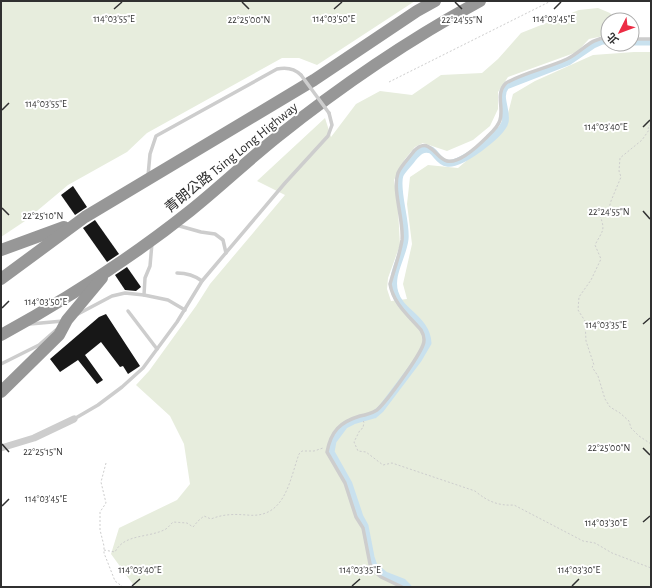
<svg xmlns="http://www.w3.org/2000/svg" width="652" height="588" font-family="'Alegreya Sans','Noto Sans TC',sans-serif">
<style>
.green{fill:#e7eddd}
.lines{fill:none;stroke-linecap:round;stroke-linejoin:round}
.canal{stroke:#c9e1ee;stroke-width:7}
.building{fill:#171717}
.path{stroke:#cdcdcd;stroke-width:1;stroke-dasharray:2 2;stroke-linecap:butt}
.lane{stroke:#cdcdcd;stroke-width:3.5}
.street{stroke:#cdcdcd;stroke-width:7}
.highway{stroke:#979797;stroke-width:12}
.lane-bridge{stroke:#cdcdcd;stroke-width:3.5}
.ticks{fill:none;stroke:#303030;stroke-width:1.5}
.labels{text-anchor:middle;stroke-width:4;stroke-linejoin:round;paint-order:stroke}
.street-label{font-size:14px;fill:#303030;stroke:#fff}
.ticks-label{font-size:10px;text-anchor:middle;fill:#303030;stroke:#fff;stroke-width:4;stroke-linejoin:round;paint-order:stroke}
</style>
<rect width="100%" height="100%" fill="#fff"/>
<!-- green -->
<g class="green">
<polygon points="1,1 415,1 317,65 299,58 282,58 147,133 127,152 68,185 25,221 1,237"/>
<polygon points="598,8 610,13 616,20 608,20 608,35 589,39 577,52 508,77 498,92 498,109 490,126 473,140 447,151 423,143 415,147 405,159 394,180 398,209 400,245 388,278 387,289 391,301 407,299 403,284 412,244 407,204 410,177 428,165 458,168 504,129 513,94 535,81 593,55 634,52 651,52 651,587 135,587 111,554 119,528 177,500 190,484 184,444 170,416 136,385 149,371 196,306 210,284 285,195 257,181 325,118 331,137 356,104 380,91 412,95 441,75 482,73 498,59 521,33 579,10"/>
</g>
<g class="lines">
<!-- canal -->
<g class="canal">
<polyline points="632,42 651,42"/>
<path d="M408,587L403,582L385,575L374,566L371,557L365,526L360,517L349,484L331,452L333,441L345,425L353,421L374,415L381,409L418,360L428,343C427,319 400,312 395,293C389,275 403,257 405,239C407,222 395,189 400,175C403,169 409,164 413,158C418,152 423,147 431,150C437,154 439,162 447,163C460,166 502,134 505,122C508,110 497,97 506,86L568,62L593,45L602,41H608"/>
</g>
</g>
<!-- building -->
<g class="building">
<polygon points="73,186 87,207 75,215 61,195"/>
<polygon points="95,220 119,254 107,262 83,228"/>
<polygon points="127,267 141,287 136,291 125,290 115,275"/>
<polygon points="106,314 140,366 128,374 123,366 120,367 101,342 85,355 103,380 97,384 78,360 60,372 50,359 99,317"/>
</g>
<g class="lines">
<!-- path -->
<g class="path">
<polyline points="389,82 551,1"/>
<path d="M651,124L648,128L649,130L642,140L620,158L619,171L621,177L611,201L609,208L600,216C606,231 602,231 595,245L601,259L591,280L579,297L578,310L585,321L586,341L594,365L592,367L598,376L605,399L610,407L620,413L629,421L631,428L639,436L651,444"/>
<path d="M363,421L364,422L363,428L360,430L354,442L358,451L366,452L383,465L392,463L475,491C487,501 498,506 514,505L583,541L595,543L612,553L651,568"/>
<polyline points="106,463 101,482 106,503 100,512 100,530 104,546 104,553 115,581 123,587"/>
<path d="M104,550L115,552C124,534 147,538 164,530C167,529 170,525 173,522L187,523L193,527L198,521L204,516L211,519C223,514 235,514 247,515C285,519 289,482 299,454L302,451H314L323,448"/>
</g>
<!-- lane -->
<g class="lane">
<polyline points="632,39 651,39"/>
<path d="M148,176L150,154L156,136L277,69C286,67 294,68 301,75"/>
<polyline points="176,225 201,232 215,234 223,240 226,253"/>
<path d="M177,273C187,273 194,275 202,281"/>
<polyline points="144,295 145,278 150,266 152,243"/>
<polyline points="128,311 157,349"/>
<polyline points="78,314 112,296 125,293 144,295 168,300 185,310"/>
<polyline points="30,324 63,321"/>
<polyline points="1,364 39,345 56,330"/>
<polyline points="74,419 98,405 122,387 143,368 177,322 202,281 285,183 328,136 332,125 329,113"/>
<path d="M402,587L381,577L376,573L370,564L363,528L356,517L345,483L327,452C331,431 340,422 360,416C366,415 372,413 377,410C388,400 418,358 423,345C425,340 424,335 421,330C409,316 393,303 390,284C394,270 400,254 402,240C404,220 392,190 398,173C401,166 409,158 414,151C429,135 435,158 447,161C459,164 479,145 487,137C492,132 498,127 500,120C504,107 495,94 506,83C525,72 548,68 567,59C582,52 591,37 608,38"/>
</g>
<!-- street -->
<polyline class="street" points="1,448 34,438 74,419"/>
<!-- highway -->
<g class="highway">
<polyline points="1,250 64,227"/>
<polyline points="1,279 85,217 314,80 417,11 435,1"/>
<path d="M1,335C67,299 131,258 190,211C220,187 247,161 277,137C341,86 408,40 480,1"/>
<polyline points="1,392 59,335 67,320 102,278"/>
</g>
<!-- lane-bridge -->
<polyline class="lane-bridge" points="301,75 329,113"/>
</g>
<!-- ticks -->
<path class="ticks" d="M242,2L249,9M455,2L462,9M114,9L122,2M334,9L342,2M554,9L561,2M2,110L9,103M643,127L650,120M2,208L9,215M643,211L650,219M2,308L9,301M643,324L650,318M2,444L9,452M643,448L650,455M2,506L9,499M643,522L650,516M132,586L140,579M352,586L360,579M572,586L579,579"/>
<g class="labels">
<!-- street labels -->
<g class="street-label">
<text transform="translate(231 157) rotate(-39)" y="5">青朗公路 Tsing Long Highway</text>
</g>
</g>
<g class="ticks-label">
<text x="114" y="22">114°03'55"E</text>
<text x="334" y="22">114°03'50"E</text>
<text x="554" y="22">114°03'45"E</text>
<text x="249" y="23">22°25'00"N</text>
<text x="462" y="23">22°24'55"N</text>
<text x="46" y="107">114°03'55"E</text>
<text x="606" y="130">114°03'40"E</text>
<text x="609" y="215">22°24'55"N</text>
<text x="43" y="219">22°25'10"N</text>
<text x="46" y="305">114°03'50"E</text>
<text x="606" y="328">114°03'35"E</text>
<text x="609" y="451">22°25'00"N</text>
<text x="43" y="455">22°25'15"N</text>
<text x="46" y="502">114°03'45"E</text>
<text x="606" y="526">114°03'30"E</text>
<text x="140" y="573">114°03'40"E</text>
<text x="360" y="573">114°03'35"E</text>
<text x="579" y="573">114°03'30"E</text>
</g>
<!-- border -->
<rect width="652" height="588" fill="none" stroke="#303030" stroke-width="4"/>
<!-- north arrow -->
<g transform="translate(620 32) rotate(228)"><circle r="19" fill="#ffffff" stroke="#acacac"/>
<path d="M0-3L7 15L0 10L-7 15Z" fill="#ec2c44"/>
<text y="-6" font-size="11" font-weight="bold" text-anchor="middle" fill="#303030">北</text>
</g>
</svg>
